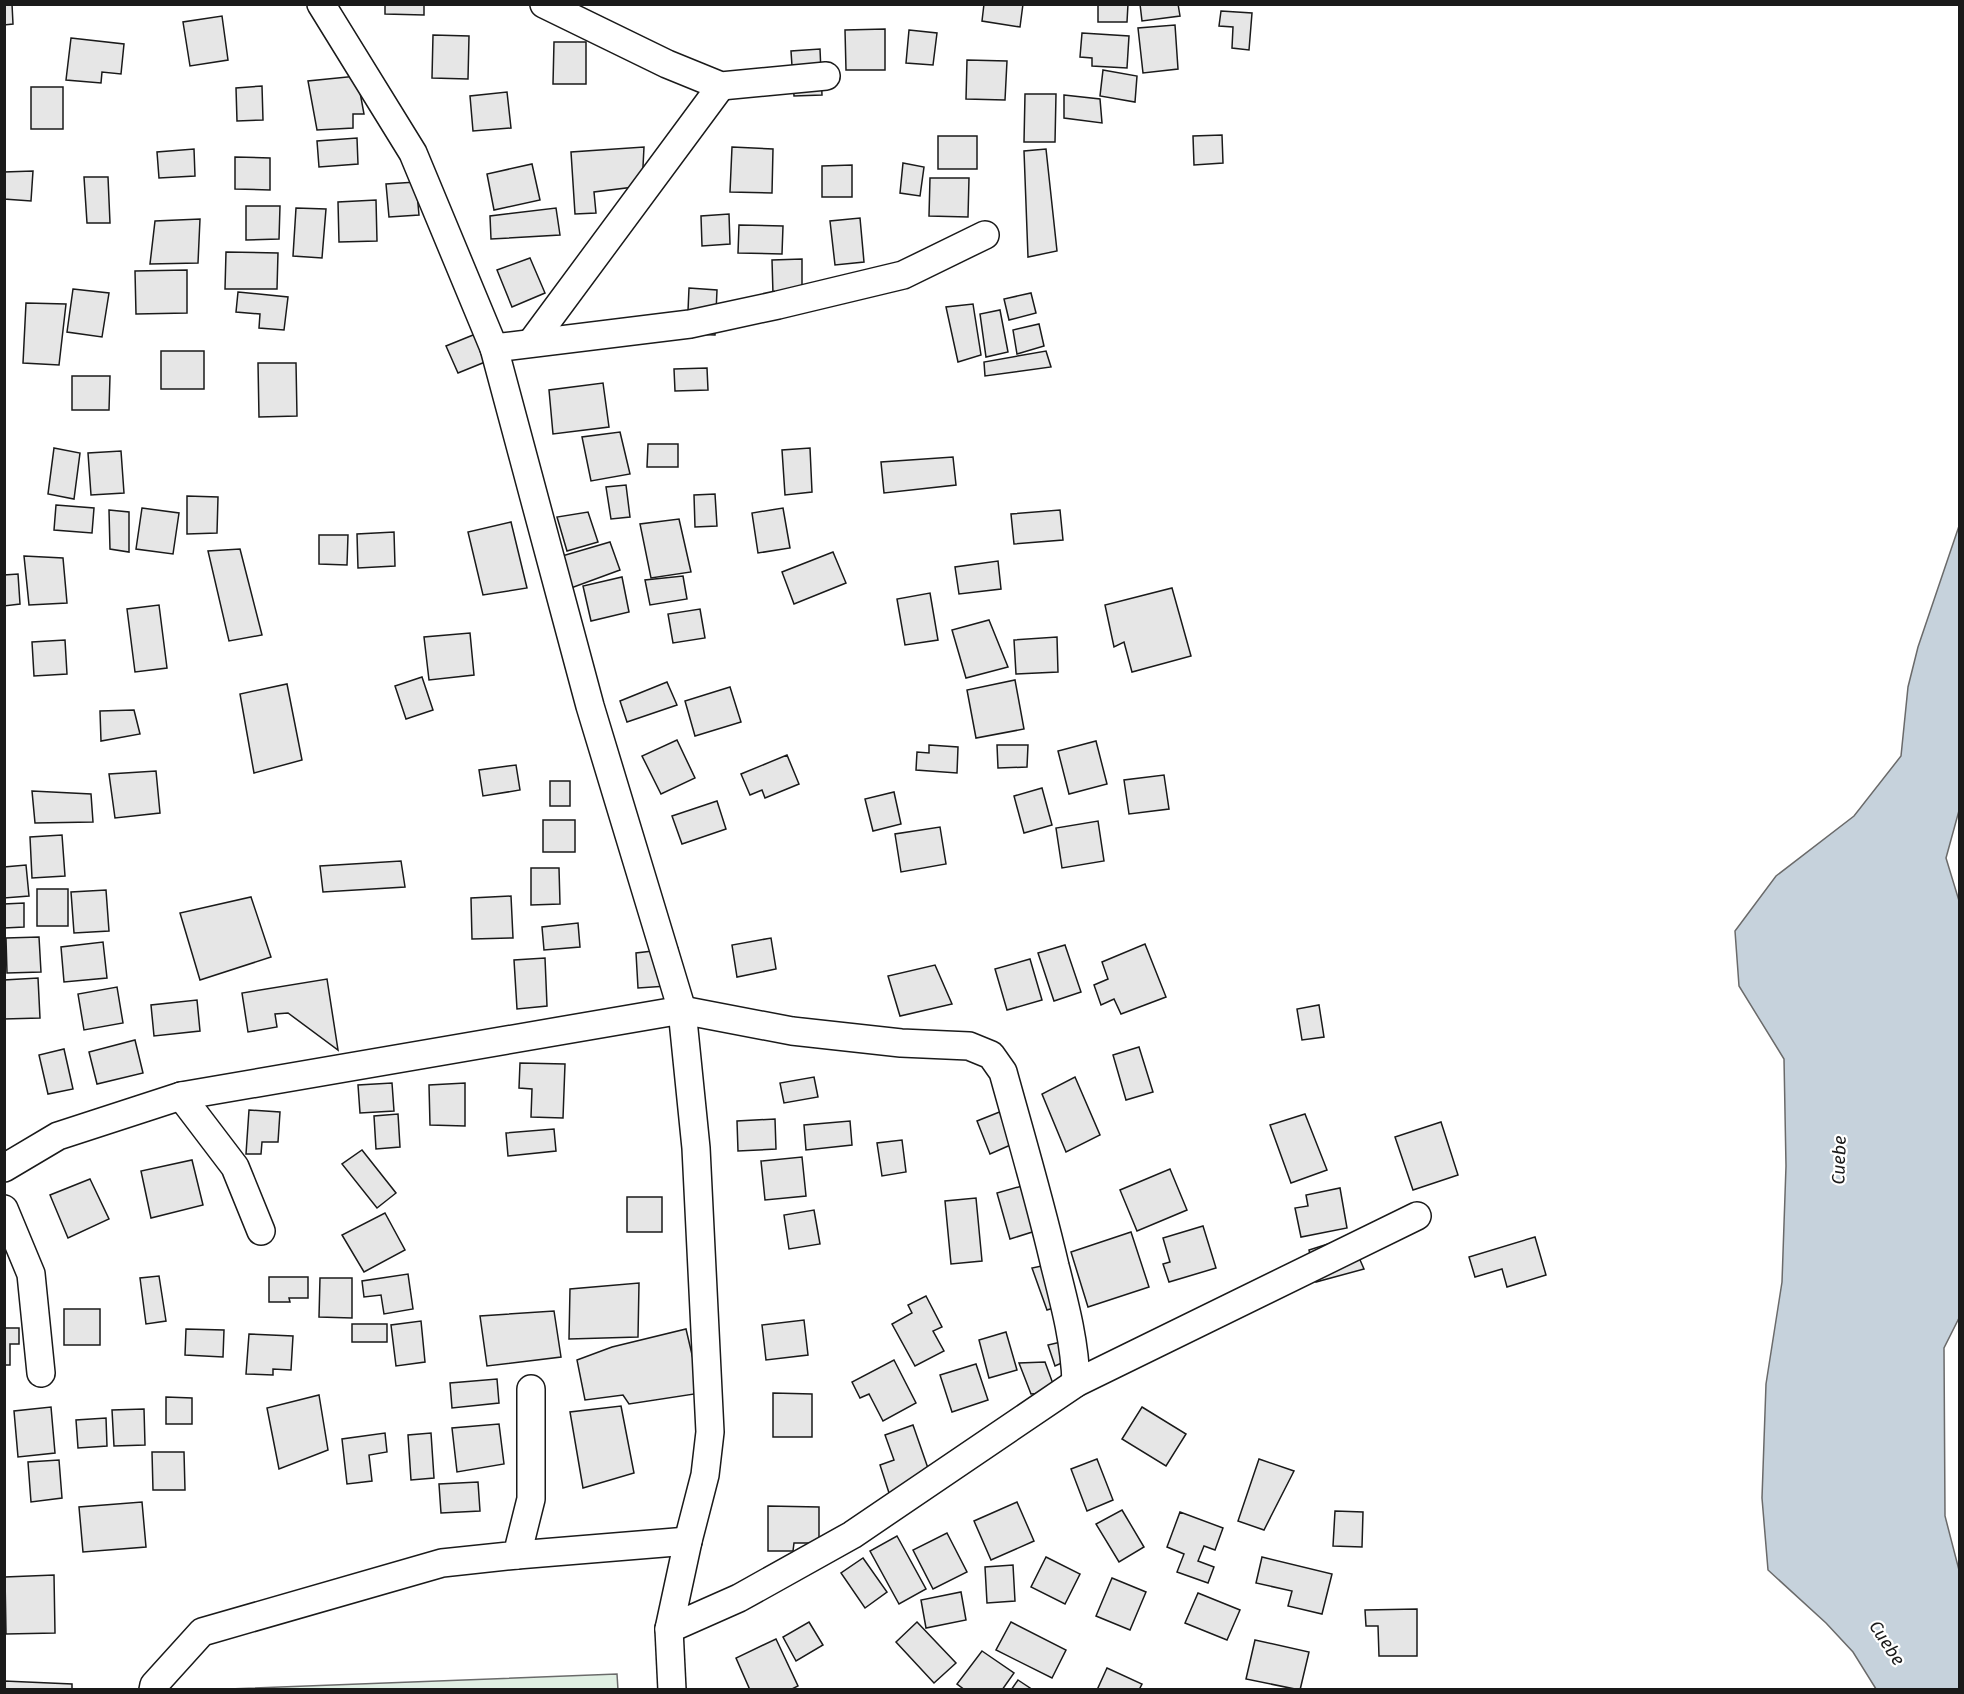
<svg xmlns="http://www.w3.org/2000/svg" width="1964" height="1694" font-family="'Fira Sans',sans-serif">
<style>
.green{fill:#e0efe3;stroke:#6a6a6a;stroke-width:1.5}
.water{fill:#c6d2dc;stroke:#6a6a6a;stroke-width:1.5}
.building{fill:#e6e6e6;stroke:#1a1a1a;stroke-width:1.5}
.lines{fill:none;stroke-linecap:round;stroke-linejoin:round}
.minor-casing{stroke:#1a1a1a;stroke-width:30}
.minor{stroke:#fff;stroke-width:27}
.labels{text-anchor:middle;stroke-width:4.5;stroke-linejoin:round;paint-order:stroke}
.water-label{font-size:18px;font-style:italic;fill:#1a1a1a;stroke:#fff}
</style>
<rect width="100%" height="100%" fill="#fff"/>
<!-- green -->
<polygon class="green" points="617,1674 618,1690 228,1689"/>
<!-- water -->
<polygon class="water" points="1959,526 1960,807 1946,858 1960,904 1960,1316 1944,1348 1945,1516 1959,1570 1959,1689 1876,1689 1853,1652 1826,1623 1768,1570 1762,1498 1766,1384 1782,1282 1786,1166 1784,1059 1739,986 1735,931 1776,876 1854,816 1901,756 1908,687 1918,647"/>
<!-- building -->
<g class="building">
<polygon points="4,4 12,4 13,24 4,25"/>
<polygon points="385,4 424,4 424,15 385,14"/>
<polygon points="984,4 1023,4 1020,27 982,21"/>
<polygon points="1098,4 1128,4 1127,22 1098,22"/>
<polygon points="1140,4 1178,4 1180,16 1142,21"/>
<polygon points="1221,11 1252,13 1249,50 1232,48 1233,27 1219,26"/>
<polygon points="222,16 228,60 190,66 183,22"/>
<polygon points="1175,25 1178,69 1143,73 1138,28"/>
<polygon points="885,29 885,70 846,70 845,30"/>
<polygon points="909,30 937,33 933,65 906,63"/>
<polygon points="1082,33 1129,36 1127,68 1092,66 1092,58 1080,57"/>
<polygon points="433,35 469,36 468,79 432,78"/>
<polygon points="71,38 124,44 121,74 102,72 101,83 66,80"/>
<polygon points="554,42 586,42 586,84 553,84"/>
<polygon points="820,49 822,95 794,96 791,51"/>
<polygon points="967,60 1007,61 1005,100 966,99"/>
<polygon points="1103,70 1137,76 1135,102 1100,96"/>
<polygon points="357,76 364,114 353,114 353,128 317,130 308,81"/>
<polygon points="262,86 263,120 237,121 236,88"/>
<rect x="31" y="87" width="32" height="42"/>
<polygon points="507,92 511,128 473,131 470,96"/>
<polygon points="1025,94 1056,94 1055,142 1024,142"/>
<polygon points="1064,95 1100,99 1102,123 1064,118"/>
<polygon points="1222,135 1223,163 1194,165 1193,136"/>
<rect x="938" y="136" width="39" height="33"/>
<polygon points="357,138 358,164 319,167 317,141"/>
<polygon points="644,147 642,186 594,192 596,213 575,214 571,152"/>
<polygon points="732,147 773,149 772,193 730,192"/>
<polygon points="194,149 195,176 159,178 157,152"/>
<polygon points="1046,149 1057,251 1028,257 1024,151"/>
<polygon points="235,157 270,158 270,190 235,189"/>
<polygon points="903,163 924,167 920,196 900,193"/>
<polygon points="532,164 540,200 494,210 487,174"/>
<polygon points="852,165 852,197 822,197 822,166"/>
<polygon points="33,171 31,201 4,199 4,172"/>
<polygon points="84,177 108,177 110,223 87,223"/>
<polygon points="930,178 969,178 968,217 929,216"/>
<polygon points="416,182 419,215 389,217 386,184"/>
<polygon points="376,200 377,241 339,242 338,202"/>
<polygon points="246,206 280,206 279,239 246,240"/>
<polygon points="296,208 326,209 322,258 293,256"/>
<polygon points="556,208 560,235 491,239 490,216"/>
<polygon points="729,214 730,244 702,246 701,216"/>
<polygon points="860,218 864,262 835,265 830,221"/>
<polygon points="200,219 198,263 150,264 155,221"/>
<polygon points="739,225 783,226 782,254 738,253"/>
<polygon points="226,252 278,253 277,289 225,289"/>
<polygon points="530,258 545,293 512,307 497,270"/>
<polygon points="802,259 802,294 773,294 772,260"/>
<polygon points="187,270 187,313 136,314 135,271"/>
<polygon points="689,288 717,290 715,335 687,334"/>
<polygon points="73,289 109,293 102,337 67,332"/>
<polygon points="238,292 288,297 284,330 259,328 260,314 236,312"/>
<polygon points="1031,293 1036,313 1009,320 1004,299"/>
<polygon points="26,303 66,304 59,365 23,363"/>
<polygon points="973,304 981,355 958,362 946,307"/>
<polygon points="1000,310 1008,352 986,357 980,314"/>
<polygon points="1039,324 1044,346 1017,354 1013,330"/>
<polygon points="478,333 490,360 458,373 446,346"/>
<rect x="161" y="351" width="43" height="38"/>
<polygon points="1046,351 1051,367 985,376 984,362"/>
<polygon points="258,363 296,363 297,416 259,417"/>
<polygon points="707,368 708,390 675,391 674,369"/>
<polygon points="72,376 110,376 109,410 72,410"/>
<polygon points="603,383 609,427 553,434 549,390"/>
<polygon points="620,432 630,474 591,481 582,437"/>
<polygon points="648,444 678,444 678,467 647,467"/>
<polygon points="54,448 80,453 74,499 48,494"/>
<polygon points="810,448 812,492 785,495 782,450"/>
<polygon points="121,451 124,493 91,495 88,453"/>
<polygon points="953,457 956,485 884,493 881,462"/>
<polygon points="626,485 630,517 611,519 606,487"/>
<polygon points="715,494 717,526 695,527 694,495"/>
<polygon points="187,496 218,497 217,533 187,534"/>
<polygon points="56,505 94,508 92,533 54,530"/>
<polygon points="142,508 179,513 173,554 136,549"/>
<polygon points="783,508 790,548 758,553 752,513"/>
<polygon points="109,510 129,512 129,552 110,549"/>
<polygon points="1060,510 1063,540 1014,544 1011,514"/>
<polygon points="588,512 598,542 567,551 557,517"/>
<polygon points="679,519 691,572 651,578 640,524"/>
<polygon points="511,522 527,588 483,595 468,532"/>
<polygon points="394,532 395,566 358,568 357,534"/>
<polygon points="319,535 348,535 347,565 319,564"/>
<polygon points="610,542 620,570 571,588 562,556"/>
<polygon points="240,549 262,635 229,641 208,551"/>
<polygon points="833,552 846,583 794,604 782,572"/>
<polygon points="24,556 63,558 67,603 29,605"/>
<polygon points="998,561 1001,589 959,594 955,567"/>
<polygon points="18,574 20,604 4,606 4,575"/>
<polygon points="683,576 687,599 650,605 645,580"/>
<polygon points="622,577 629,612 591,621 583,586"/>
<polygon points="1172,588 1191,656 1132,672 1124,642 1114,647 1105,605"/>
<polygon points="930,593 938,640 905,645 897,599"/>
<polygon points="159,605 167,668 135,672 127,609"/>
<polygon points="700,609 705,638 673,643 668,614"/>
<polygon points="989,620 1008,667 966,678 952,630"/>
<polygon points="470,633 474,675 429,680 424,637"/>
<polygon points="1057,637 1058,672 1016,674 1014,640"/>
<polygon points="65,640 67,674 34,676 32,642"/>
<polygon points="422,677 433,710 406,719 395,686"/>
<polygon points="1015,680 1024,729 976,738 967,690"/>
<polygon points="667,682 677,705 627,722 620,701"/>
<polygon points="287,684 302,760 254,773 240,694"/>
<polygon points="730,687 741,722 695,736 685,701"/>
<polygon points="134,710 140,734 101,741 100,711"/>
<polygon points="677,740 695,778 661,794 642,756"/>
<polygon points="1096,741 1107,784 1069,794 1058,751"/>
<polygon points="929,745 958,747 957,773 916,770 917,752 929,753"/>
<polygon points="997,745 1028,745 1027,767 998,768"/>
<polygon points="787,755 799,784 765,798 762,790 750,795 741,774"/>
<polygon points="516,765 520,790 483,796 479,770"/>
<polygon points="156,771 160,813 115,818 109,774"/>
<polygon points="1164,775 1169,809 1129,814 1124,780"/>
<rect x="550" y="781" width="20" height="25"/>
<polygon points="1042,788 1052,825 1024,833 1014,796"/>
<polygon points="32,791 91,794 93,822 35,823"/>
<polygon points="894,792 901,824 873,831 865,799"/>
<polygon points="717,801 726,829 682,844 672,816"/>
<rect x="543" y="820" width="32" height="32"/>
<polygon points="1098,821 1104,861 1062,868 1056,828"/>
<polygon points="940,827 946,864 901,872 895,834"/>
<polygon points="62,835 65,876 32,878 30,837"/>
<polygon points="401,861 405,887 323,892 320,866"/>
<polygon points="26,865 29,896 4,898 4,867"/>
<polygon points="531,868 559,868 560,904 531,905"/>
<rect x="37" y="889" width="31" height="37"/>
<polygon points="106,890 109,931 74,933 71,892"/>
<polygon points="511,896 513,938 472,939 471,898"/>
<polygon points="251,897 271,957 200,980 180,913"/>
<polygon points="24,903 24,927 4,928 4,904"/>
<polygon points="578,923 580,947 544,950 542,927"/>
<polygon points="39,937 41,972 7,973 6,938"/>
<polygon points="771,938 776,969 737,977 732,945"/>
<polygon points="103,942 107,978 64,982 61,947"/>
<polygon points="1145,944 1166,997 1121,1014 1114,999 1101,1005 1094,985 1108,979 1102,962"/>
<polygon points="1065,945 1081,992 1054,1001 1038,953"/>
<polygon points="678,948 682,985 638,988 636,953"/>
<polygon points="545,958 547,1006 517,1009 514,960"/>
<polygon points="1030,959 1042,1000 1007,1010 995,969"/>
<polygon points="935,965 952,1004 900,1016 888,976"/>
<polygon points="38,978 40,1018 4,1019 4,980"/>
<polygon points="327,979 338,1050 288,1013 275,1014 277,1027 248,1032 242,993"/>
<polygon points="117,987 123,1023 84,1030 78,994"/>
<polygon points="197,1000 200,1031 154,1036 151,1005"/>
<polygon points="1319,1005 1324,1037 1302,1040 1297,1009"/>
<polygon points="135,1040 143,1073 97,1084 89,1052"/>
<polygon points="1139,1047 1153,1092 1126,1100 1113,1055"/>
<polygon points="64,1049 73,1089 48,1094 39,1055"/>
<polygon points="520,1063 565,1064 563,1118 531,1117 532,1089 519,1088"/>
<polygon points="814,1077 818,1097 784,1103 780,1083"/>
<polygon points="1075,1077 1100,1135 1066,1152 1042,1094"/>
<polygon points="392,1083 394,1111 360,1113 358,1085"/>
<polygon points="465,1083 465,1126 430,1125 429,1085"/>
<polygon points="249,1110 280,1112 278,1142 262,1142 261,1154 246,1154"/>
<polygon points="1002,1111 1015,1143 990,1154 977,1121"/>
<polygon points="398,1114 400,1147 376,1149 374,1116"/>
<polygon points="1305,1114 1327,1170 1291,1183 1270,1125"/>
<polygon points="775,1119 776,1149 738,1151 737,1121"/>
<polygon points="850,1121 852,1145 806,1150 804,1125"/>
<polygon points="1441,1122 1458,1175 1413,1190 1395,1137"/>
<polygon points="554,1129 556,1151 508,1156 506,1133"/>
<polygon points="902,1140 906,1172 882,1176 877,1143"/>
<polygon points="362,1150 396,1193 377,1208 342,1164"/>
<polygon points="802,1157 806,1196 765,1200 761,1161"/>
<polygon points="192,1160 203,1205 151,1218 141,1171"/>
<polygon points="1170,1169 1187,1210 1137,1231 1120,1190"/>
<polygon points="90,1179 109,1219 68,1238 50,1195"/>
<polygon points="1029,1184 1042,1229 1010,1239 997,1193"/>
<polygon points="1340,1188 1347,1228 1301,1237 1295,1208 1308,1206 1306,1195"/>
<rect x="627" y="1197" width="35" height="35"/>
<polygon points="976,1198 982,1261 951,1264 945,1201"/>
<polygon points="814,1210 820,1244 789,1249 784,1215"/>
<polygon points="385,1213 405,1250 364,1272 342,1235"/>
<polygon points="1203,1226 1216,1268 1169,1282 1163,1264 1170,1262 1163,1238"/>
<polygon points="1131,1232 1149,1287 1088,1307 1071,1252"/>
<polygon points="1350,1237 1364,1269 1316,1282 1309,1250"/>
<polygon points="1535,1237 1546,1275 1507,1287 1502,1269 1475,1277 1469,1257"/>
<polygon points="1061,1262 1069,1303 1047,1310 1032,1268"/>
<polygon points="408,1274 413,1309 384,1314 381,1295 364,1297 362,1281"/>
<polygon points="159,1276 166,1321 146,1324 140,1278"/>
<polygon points="269,1277 308,1277 308,1298 289,1298 290,1302 269,1302"/>
<polygon points="320,1278 352,1278 352,1318 319,1317"/>
<polygon points="639,1283 638,1337 569,1339 570,1289"/>
<polygon points="926,1296 942,1327 933,1331 944,1351 915,1366 892,1324 912,1313 908,1305"/>
<rect x="64" y="1309" width="36" height="36"/>
<polygon points="554,1311 561,1357 487,1366 480,1316"/>
<polygon points="804,1320 808,1355 766,1360 762,1325"/>
<polygon points="421,1321 425,1362 396,1366 391,1325"/>
<rect x="352" y="1324" width="35" height="18"/>
<polygon points="4,1328 19,1328 19,1344 10,1344 10,1365 4,1365"/>
<polygon points="186,1329 224,1330 223,1357 185,1355"/>
<polygon points="686,1329 701,1393 629,1404 623,1395 585,1400 577,1360 612,1347"/>
<polygon points="1006,1332 1017,1370 989,1378 979,1340"/>
<polygon points="249,1334 293,1336 291,1370 273,1369 273,1375 246,1374"/>
<polygon points="1078,1338 1084,1353 1055,1366 1048,1345"/>
<polygon points="894,1360 916,1403 883,1421 869,1394 860,1398 852,1382"/>
<polygon points="1045,1362 1056,1392 1031,1394 1019,1363"/>
<polygon points="976,1364 988,1400 952,1412 940,1375"/>
<polygon points="497,1379 499,1403 452,1408 450,1383"/>
<polygon points="773,1393 812,1394 812,1437 773,1437"/>
<polygon points="319,1395 328,1450 279,1469 267,1408"/>
<polygon points="166,1397 192,1398 192,1424 166,1424"/>
<polygon points="621,1406 634,1473 583,1488 570,1412"/>
<polygon points="51,1407 55,1453 18,1457 14,1411"/>
<polygon points="1142,1407 1186,1434 1166,1466 1122,1439"/>
<polygon points="144,1409 145,1445 114,1446 112,1410"/>
<polygon points="106,1418 107,1446 78,1448 76,1420"/>
<polygon points="499,1424 504,1464 457,1472 452,1428"/>
<polygon points="913,1425 930,1474 891,1499 880,1465 894,1460 885,1435"/>
<polygon points="385,1433 387,1452 369,1455 372,1481 347,1484 342,1439"/>
<polygon points="431,1433 434,1478 411,1480 408,1435"/>
<polygon points="152,1452 184,1452 185,1490 153,1490"/>
<polygon points="1097,1459 1113,1500 1087,1511 1071,1469"/>
<polygon points="1259,1459 1294,1471 1264,1530 1238,1521"/>
<polygon points="59,1460 62,1498 31,1502 28,1462"/>
<polygon points="478,1482 480,1511 441,1513 439,1484"/>
<polygon points="142,1502 146,1547 83,1552 79,1507"/>
<polygon points="1017,1502 1034,1541 991,1560 974,1521"/>
<polygon points="768,1506 819,1507 819,1543 794,1543 793,1551 768,1551"/>
<polygon points="1122,1510 1144,1547 1119,1562 1096,1524"/>
<polygon points="1335,1511 1363,1512 1362,1547 1333,1546"/>
<polygon points="1180,1512 1223,1528 1215,1550 1204,1546 1198,1561 1214,1567 1208,1583 1177,1572 1184,1554 1167,1547"/>
<polygon points="947,1533 967,1572 933,1589 913,1550"/>
<polygon points="897,1536 926,1589 899,1604 870,1551"/>
<polygon points="1046,1557 1080,1574 1065,1604 1031,1587"/>
<polygon points="1262,1557 1332,1574 1322,1614 1288,1606 1292,1591 1256,1583"/>
<polygon points="863,1558 887,1592 865,1608 841,1573"/>
<polygon points="1013,1565 1015,1601 987,1603 985,1567"/>
<polygon points="54,1575 55,1633 6,1634 5,1577"/>
<polygon points="1112,1578 1146,1592 1130,1630 1096,1616"/>
<polygon points="961,1592 966,1620 926,1628 921,1600"/>
<polygon points="1198,1593 1240,1610 1227,1640 1185,1623"/>
<polygon points="1417,1609 1417,1656 1379,1656 1378,1626 1366,1626 1365,1610"/>
<polygon points="809,1622 823,1645 796,1661 783,1637"/>
<polygon points="917,1622 956,1663 934,1683 896,1642"/>
<polygon points="1011,1622 1066,1650 1052,1678 996,1650"/>
<polygon points="776,1639 798,1686 790,1690 750,1690 736,1658"/>
<polygon points="1255,1640 1309,1652 1300,1690 1246,1679"/>
<polygon points="982,1651 1014,1673 1002,1690 965,1690 957,1684"/>
<polygon points="1107,1668 1142,1684 1139,1690 1097,1690"/>
<polygon points="1018,1680 1033,1690 1011,1690"/>
<polygon points="4,1681 72,1684 72,1690 4,1690"/>
</g>
<g class="lines">
<defs>
<g id="minor">
<polyline points="321,4 413,153 494,348 590,706 682,1010 696,1148 710,1432 705,1475 688,1541 669,1629 739,1598 852,1535 1076,1383 1417,1216"/>
<polyline points="544,4 667,64 721,86 826,76"/>
<polyline points="531,343 721,86"/>
<polyline points="494,348 690,324 778,305 903,275 985,235"/>
<polyline points="181,1096 235,1167 261,1231"/>
<path d="M4,1168L58,1136L181,1096L682,1010L792,1031L901,1043L969,1046L991,1055L1003,1072C1021,1137 1040,1201 1055,1266C1065,1305 1075,1343 1076,1383"/>
<polyline points="4,1209 31,1274 41,1373"/>
<polyline points="517,1555 688,1541"/>
<polyline points="669,1629 672,1690"/>
<polyline points="153,1690 154,1685 202,1632 442,1563 517,1555 531,1499 531,1389"/>
</g>
</defs>
<!-- minor casing -->
<use href="#minor" class="minor-casing"/>
<!-- minor -->
<use href="#minor" class="minor"/>
</g>
<g class="labels">
<!-- water labels -->
<g class="water-label">
<text transform="translate(1839 1160) rotate(-88)" y="6">Cuebe</text>
<text transform="translate(1887 1643) rotate(57)" y="6">Cuebe</text>
</g>
</g>
<!-- border -->
<rect width="1964" height="1694" fill="none" stroke="#1a1a1a" stroke-width="12"/>
</svg>
